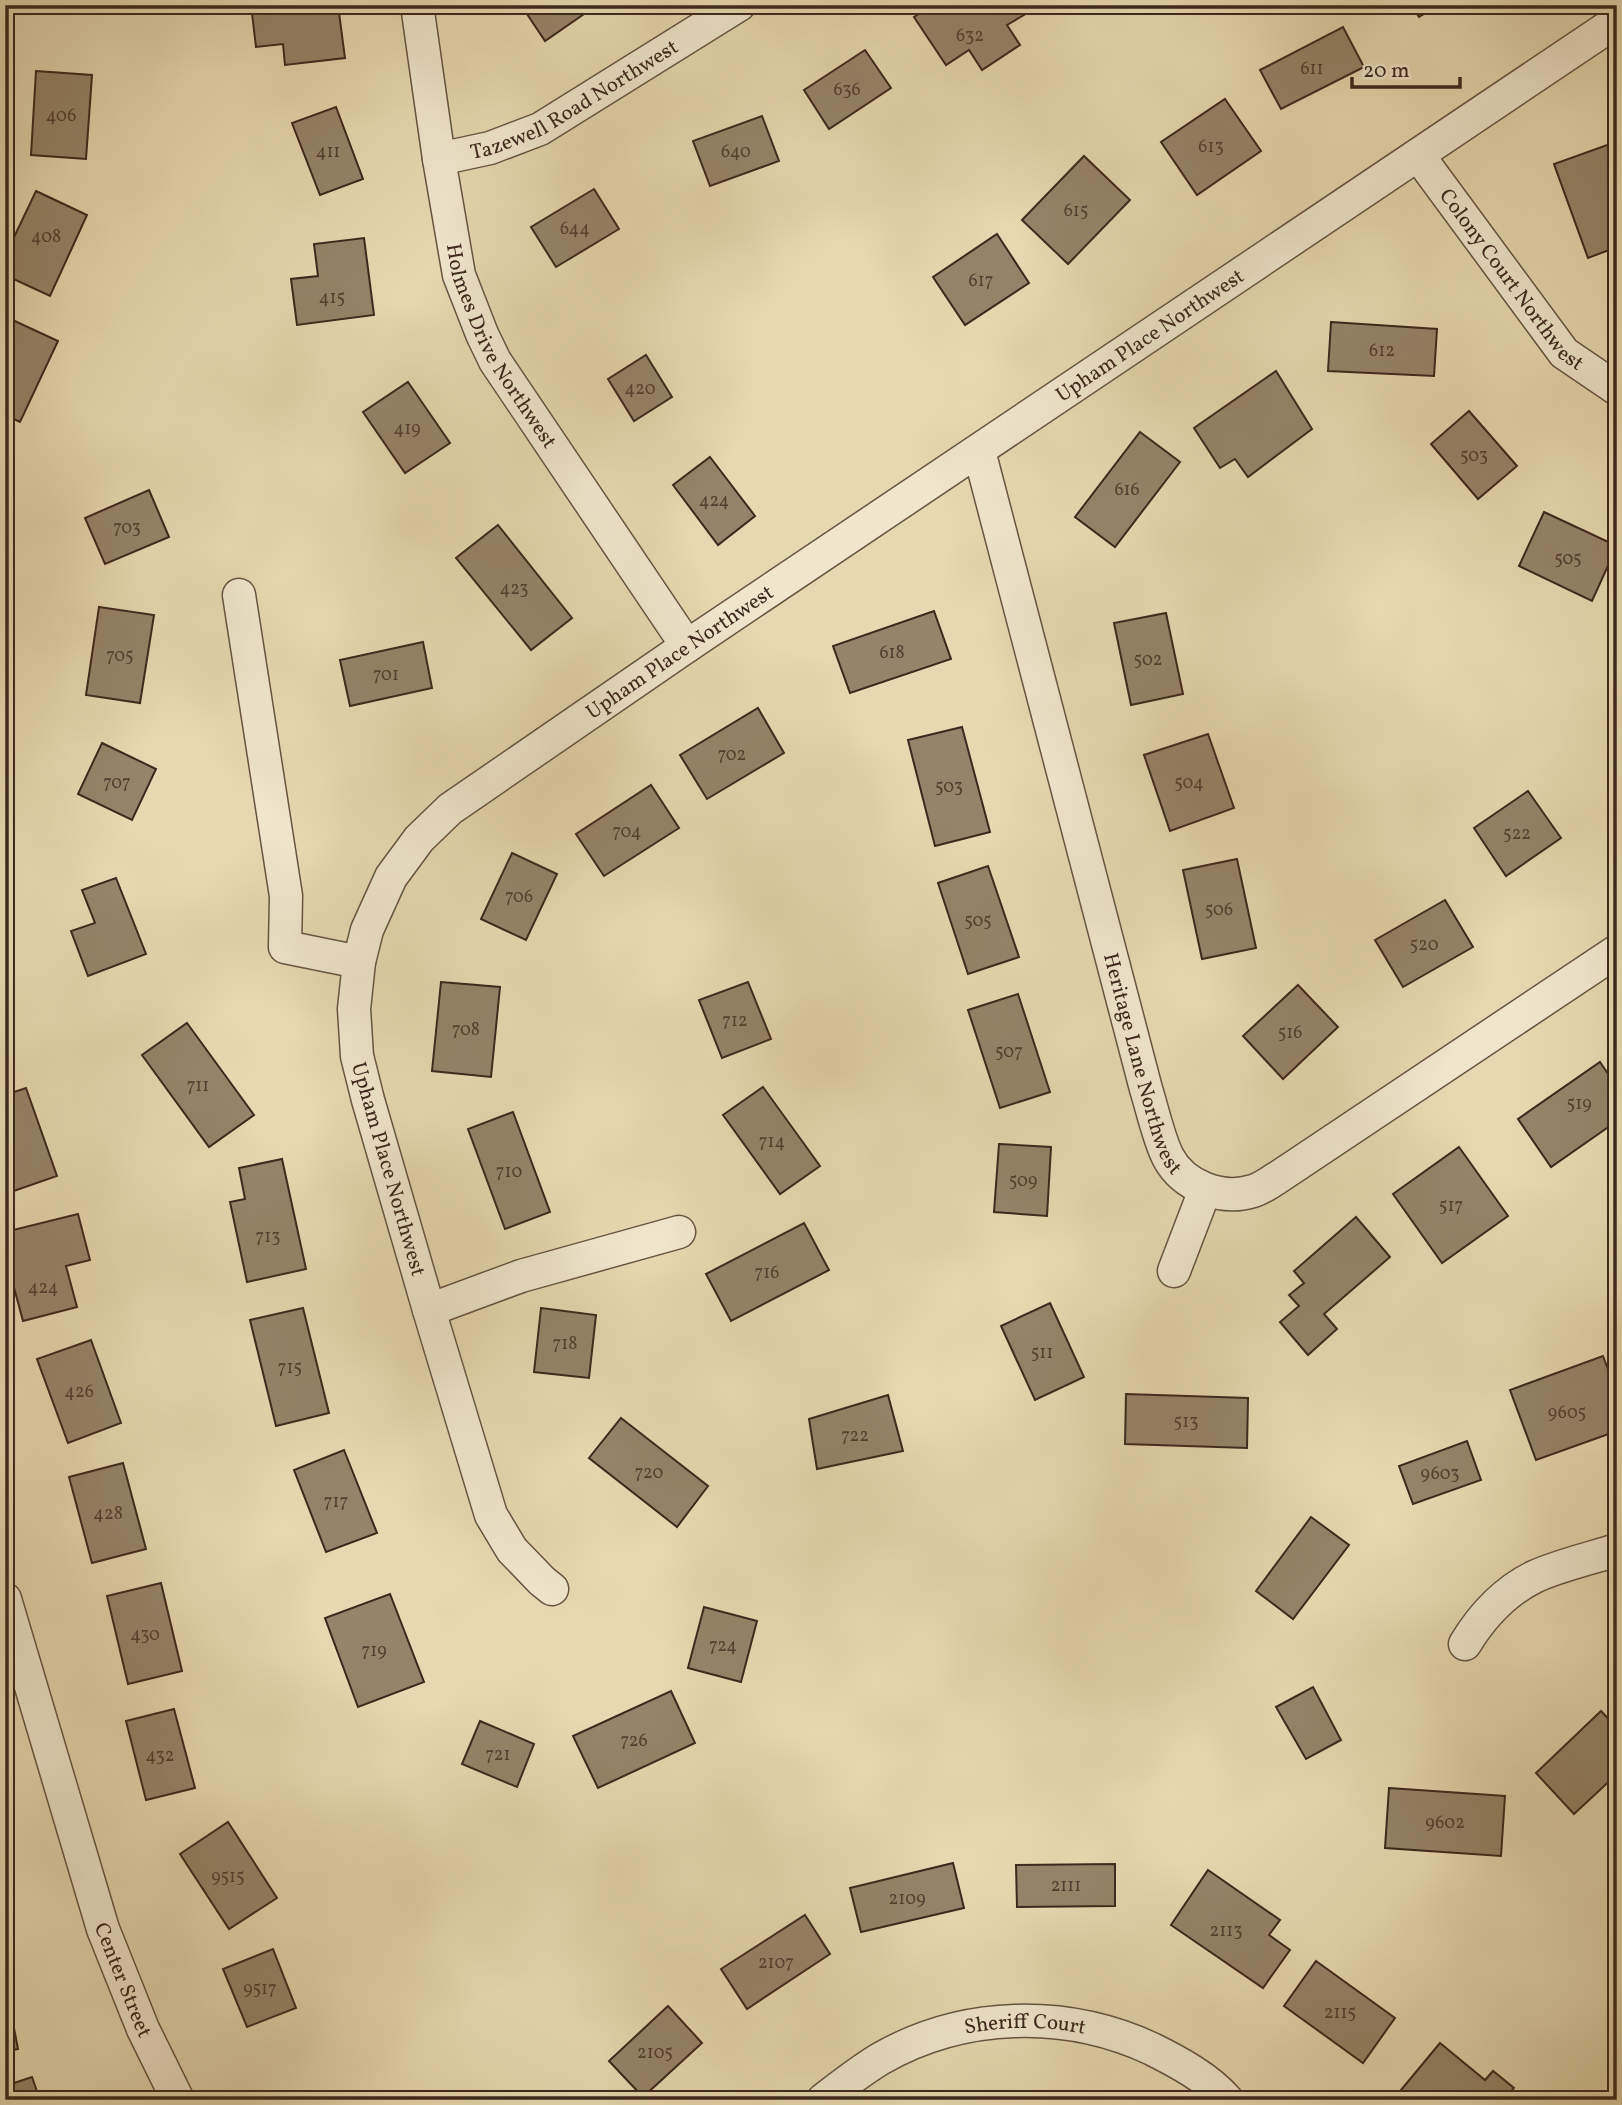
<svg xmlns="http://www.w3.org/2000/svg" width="1622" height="2105" font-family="Vollkorn,serif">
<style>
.building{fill:#958469;stroke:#3d281d;stroke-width:2}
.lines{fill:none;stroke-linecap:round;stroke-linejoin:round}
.street-casing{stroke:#675442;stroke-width:35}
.street{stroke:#efe6cc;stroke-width:32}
.labels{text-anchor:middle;stroke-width:5;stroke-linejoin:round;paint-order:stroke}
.number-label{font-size:18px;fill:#533f30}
.street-label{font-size:21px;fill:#3d281d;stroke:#efe6cc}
</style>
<rect width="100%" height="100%" fill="#e6d8b0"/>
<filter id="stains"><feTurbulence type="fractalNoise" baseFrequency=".00286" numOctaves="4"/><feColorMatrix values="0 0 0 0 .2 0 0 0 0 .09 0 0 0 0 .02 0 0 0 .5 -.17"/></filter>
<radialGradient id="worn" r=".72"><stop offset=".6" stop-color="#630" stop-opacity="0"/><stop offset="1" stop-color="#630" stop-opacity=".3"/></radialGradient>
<!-- building -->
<g class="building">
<polygon points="58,5 105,5 59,12"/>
<polygon points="251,5 338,5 345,58 285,65 283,44 256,47"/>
<polygon points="521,5 597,5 545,41"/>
<polygon points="933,5 1018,5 1024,15 1007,25 1020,45 982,70 969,50 946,65 914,17"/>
<polygon points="1411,5 1439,5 1419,17"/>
<polygon points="1343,27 1364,67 1281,109 1260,70"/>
<polygon points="865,50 891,88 829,129 804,90"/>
<polygon points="36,71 92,75 86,159 31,155"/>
<polygon points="1225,99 1261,151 1197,195 1161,142"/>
<polygon points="336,107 363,179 320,195 292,123"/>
<polygon points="762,116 779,161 710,186 693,141"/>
<polygon points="1610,144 1617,163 1617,247 1588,258 1554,164"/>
<polygon points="1084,156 1130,200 1068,264 1022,220"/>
<polygon points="594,189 619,229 556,267 531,227"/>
<polygon points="36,191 87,215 50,296 5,275 5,256"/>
<polygon points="997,234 1029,283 965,325 933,277"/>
<polygon points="364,238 374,315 297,325 291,279 318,276 314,244"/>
<polygon points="6,317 58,341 20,422 5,415"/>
<polygon points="1331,322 1437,329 1434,376 1328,371"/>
<polygon points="646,355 672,397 634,421 608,379"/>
<polygon points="1276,371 1312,429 1248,477 1235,459 1220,468 1194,428"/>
<polygon points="408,382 450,443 405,473 363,412"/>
<polygon points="1469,411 1517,466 1478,499 1431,444"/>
<polygon points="1140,432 1180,462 1115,547 1075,517"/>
<polygon points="710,457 755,516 718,545 673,485"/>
<polygon points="149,490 169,537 105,564 85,518"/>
<polygon points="1544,512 1617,546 1592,601 1519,566"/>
<polygon points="498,525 572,618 531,650 456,558"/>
<polygon points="99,607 154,615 140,703 86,695"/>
<polygon points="934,611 951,659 850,693 833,646"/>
<polygon points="1166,613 1183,694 1131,705 1114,623"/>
<polygon points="423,642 432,688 350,706 340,660"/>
<polygon points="758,708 784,753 707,799 680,755"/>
<polygon points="962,727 990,832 935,846 908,740"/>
<polygon points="1208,734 1234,808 1170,831 1144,755"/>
<polygon points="102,743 156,769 132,820 78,794"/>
<polygon points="1616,766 1617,766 1617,816 1611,816"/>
<polygon points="651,785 679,828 604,876 576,834"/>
<polygon points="1528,791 1561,838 1506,876 1474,828"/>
<polygon points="512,853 557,874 526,940 481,919"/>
<polygon points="1237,859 1256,948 1202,959 1183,870"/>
<polygon points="988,866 1019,957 968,974 938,883"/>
<polygon points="116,878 146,954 88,976 71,931 95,923 82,890"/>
<polygon points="1445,900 1473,947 1403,987 1375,940"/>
<polygon points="441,982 500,987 491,1077 432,1071"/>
<polygon points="748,982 771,1039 722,1058 699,1000"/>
<polygon points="1298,985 1338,1027 1283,1079 1243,1036"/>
<polygon points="1018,994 1050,1092 1000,1108 968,1010"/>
<polygon points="187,1023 254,1115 209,1147 142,1055"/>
<polygon points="1600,1062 1617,1087 1617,1121 1551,1167 1518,1119"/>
<polygon points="763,1087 820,1166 780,1194 723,1115"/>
<polygon points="26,1088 57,1176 5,1194 5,1095"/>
<polygon points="513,1112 550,1212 505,1229 468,1129"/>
<polygon points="999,1144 1051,1147 1047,1216 994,1212"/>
<polygon points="1459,1147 1508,1216 1442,1263 1393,1194"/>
<polygon points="282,1159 306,1269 247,1282 230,1202 245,1199 239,1168"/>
<polygon points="78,1214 90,1260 66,1266 77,1307 23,1321 5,1254 5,1232"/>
<polygon points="1356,1217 1390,1257 1324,1314 1337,1329 1308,1355 1280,1322 1299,1306 1289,1295 1304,1283 1294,1271"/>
<polygon points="804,1223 829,1270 731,1321 706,1274"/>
<polygon points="1050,1303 1084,1377 1035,1400 1001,1326"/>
<polygon points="303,1308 329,1413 276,1426 250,1320"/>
<polygon points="541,1308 596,1315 589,1378 534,1372"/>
<polygon points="91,1340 121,1423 68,1443 37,1359"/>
<polygon points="1603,1356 1617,1393 1617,1431 1536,1460 1510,1390"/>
<polygon points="1126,1394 1248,1398 1247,1448 1125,1444"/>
<polygon points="888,1395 903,1451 817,1469 809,1419"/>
<polygon points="621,1418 708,1486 677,1527 589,1458"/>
<polygon points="1467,1441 1481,1480 1413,1504 1399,1466"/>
<polygon points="344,1450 377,1533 326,1552 294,1470"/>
<polygon points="123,1463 146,1549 92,1563 69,1477"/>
<polygon points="1311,1517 1349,1545 1293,1619 1256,1591"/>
<polygon points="161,1583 182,1671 128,1684 107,1596"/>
<polygon points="390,1594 424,1682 358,1707 325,1618"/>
<polygon points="704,1607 757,1621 741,1682 688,1668"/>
<polygon points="1313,1687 1341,1740 1306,1759 1276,1707"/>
<polygon points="671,1691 695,1743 598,1788 573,1736"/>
<polygon points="174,1709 195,1788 146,1800 126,1721"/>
<polygon points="1601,1711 1617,1728 1617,1774 1574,1814 1536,1773"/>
<polygon points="480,1721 534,1744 517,1787 462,1764"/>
<polygon points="1389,1788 1505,1796 1501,1856 1385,1848"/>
<polygon points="228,1822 277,1898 229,1929 180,1854"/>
<polygon points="953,1863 964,1908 861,1932 850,1888"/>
<polygon points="1115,1864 1115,1906 1017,1907 1016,1865"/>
<polygon points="1208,1870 1280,1920 1269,1935 1290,1950 1263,1988 1171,1925"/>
<polygon points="805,1915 830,1954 747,2009 721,1969"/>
<polygon points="273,1949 296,2008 247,2027 223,1969"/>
<polygon points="1316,1961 1395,2018 1363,2063 1284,2006"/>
<polygon points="5,1981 18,2049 5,2052"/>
<polygon points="668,2006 702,2043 643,2097 609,2061"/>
<polygon points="1440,2043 1485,2080 1493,2071 1514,2088 1504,2100 1400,2100 1396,2096"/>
<polygon points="32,2077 40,2100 5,2100 5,2086"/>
<polygon points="348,2092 352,2100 332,2100"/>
</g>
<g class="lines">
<defs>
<g id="street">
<path id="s1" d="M417,5L439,159L459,275L482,334L495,361L687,646"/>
<path id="s2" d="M1418,155L1564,353L1617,389"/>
<path id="s3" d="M439,159L490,148L540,129L739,5"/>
<path id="s4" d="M979,451L1146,1089C1152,1108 1159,1140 1168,1157C1183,1186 1222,1201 1253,1191C1261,1189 1270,1182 1277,1178L1617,951"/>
<polyline points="239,595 286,896 285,947 359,962"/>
<polyline points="1174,1271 1205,1190"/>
<polyline points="429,1310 521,1276 679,1232"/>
<path id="s5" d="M552,1589L542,1581L512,1550L491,1515L429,1310L368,1100L357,1056L354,1009L359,962L367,930L391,877L419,839L450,809L687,646L1617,21"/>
<path id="s6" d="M5,1599L103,1929L143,2029L178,2100"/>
<path d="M1465,1644C1482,1616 1504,1592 1534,1577C1557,1566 1592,1558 1617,1550"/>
<path id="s7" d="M823,2100C841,2086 860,2071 880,2059C963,2011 1066,2009 1152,2049C1178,2062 1208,2078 1227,2100"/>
</g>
</defs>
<!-- street casing -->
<use href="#street" class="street-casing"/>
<!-- street -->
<use href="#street" class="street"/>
</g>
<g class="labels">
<!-- number labels -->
<g class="number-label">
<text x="970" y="41">632</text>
<text x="1312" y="74">611</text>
<text x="847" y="95">636</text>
<text x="61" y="121">406</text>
<text x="1211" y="152">613</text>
<text x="328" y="157">411</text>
<text x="736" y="157">640</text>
<text x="1076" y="216">615</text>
<text x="575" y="234">644</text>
<text x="46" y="242">408</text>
<text x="981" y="286">617</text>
<text x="332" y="303">415</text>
<text x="1382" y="356">612</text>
<text x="640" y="394">420</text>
<text x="407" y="434">419</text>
<text x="1474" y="461">503</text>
<text x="1127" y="495">616</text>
<text x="714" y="506">424</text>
<text x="127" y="533">703</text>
<text x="1568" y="564">505</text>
<text x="514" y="594">423</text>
<text x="892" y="658">618</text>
<text x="120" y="661">705</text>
<text x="1148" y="665">502</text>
<text x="386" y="680">701</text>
<text x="732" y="760">702</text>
<text x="117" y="788">707</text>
<text x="1189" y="788">504</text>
<text x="949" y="792">503</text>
<text x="627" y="837">704</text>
<text x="1517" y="839">522</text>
<text x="519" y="902">706</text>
<text x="1219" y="915">506</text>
<text x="978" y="926">505</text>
<text x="1424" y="950">520</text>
<text x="735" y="1026">712</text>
<text x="466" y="1035">708</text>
<text x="1290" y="1038">516</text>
<text x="1009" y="1057">507</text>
<text x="198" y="1091">711</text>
<text x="1579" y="1109">519</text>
<text x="772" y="1147">714</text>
<text x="509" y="1177">710</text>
<text x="1023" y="1186">509</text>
<text x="1451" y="1211">517</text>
<text x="268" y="1242">713</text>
<text x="767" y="1278">716</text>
<text x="43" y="1293">424</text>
<text x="565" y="1349">718</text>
<text x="1042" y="1358">511</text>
<text x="290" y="1373">715</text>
<text x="79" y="1397">426</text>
<text x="1567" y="1418">9605</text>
<text x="1186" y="1427">513</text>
<text x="855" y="1441">722</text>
<text x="649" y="1478">720</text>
<text x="1440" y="1479">9603</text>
<text x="336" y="1507">717</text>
<text x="108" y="1519">428</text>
<text x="145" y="1640">430</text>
<text x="723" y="1651">724</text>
<text x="374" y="1656">719</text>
<text x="634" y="1746">726</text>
<text x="498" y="1760">721</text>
<text x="160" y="1761">432</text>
<text x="1445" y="1828">9602</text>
<text x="228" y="1882">9515</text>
<text x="1066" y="1891">2111</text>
<text x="907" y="1904">2109</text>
<text x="1226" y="1936">2113</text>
<text x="776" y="1968">2107</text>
<text x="260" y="1994">9517</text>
<text x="1340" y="2018">2115</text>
<text x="655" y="2058">2105</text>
</g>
<!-- street labels -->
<g class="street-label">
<text dy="7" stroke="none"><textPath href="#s3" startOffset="149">Tazewell Road Northwest</textPath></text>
<text dy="7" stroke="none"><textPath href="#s2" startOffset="156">Colony Court Northwest</textPath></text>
<text dy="7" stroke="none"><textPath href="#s5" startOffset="1696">Upham Place Northwest</textPath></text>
<text dy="7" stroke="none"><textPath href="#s1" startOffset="355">Holmes Drive Northwest</textPath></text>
<text dy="7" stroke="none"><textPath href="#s5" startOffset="1129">Upham Place Northwest</textPath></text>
<text dy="7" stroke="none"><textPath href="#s4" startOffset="634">Heritage Lane Northwest</textPath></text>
<text transform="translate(389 1169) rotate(74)" y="7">Upham Place Northwest</text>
<text dy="7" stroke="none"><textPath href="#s6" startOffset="399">Center Street</textPath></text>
<text dy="7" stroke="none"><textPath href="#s7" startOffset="222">Sheriff Court</textPath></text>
</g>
</g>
<!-- margin -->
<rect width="1622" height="2105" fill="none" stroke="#e6d8b0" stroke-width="28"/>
<rect x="7" y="7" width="1608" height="2091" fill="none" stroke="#3d281d" stroke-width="3.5"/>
<rect x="14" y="14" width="1594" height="2077" fill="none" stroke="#3d281d" stroke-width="2"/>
<!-- scale -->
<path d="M1352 77v10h108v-10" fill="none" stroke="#3d281d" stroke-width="3.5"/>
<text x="1363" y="77" font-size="21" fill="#3d281d" stroke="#efe6cc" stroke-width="5" paint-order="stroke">20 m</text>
<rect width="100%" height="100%" filter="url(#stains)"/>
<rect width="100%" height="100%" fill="url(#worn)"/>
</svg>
